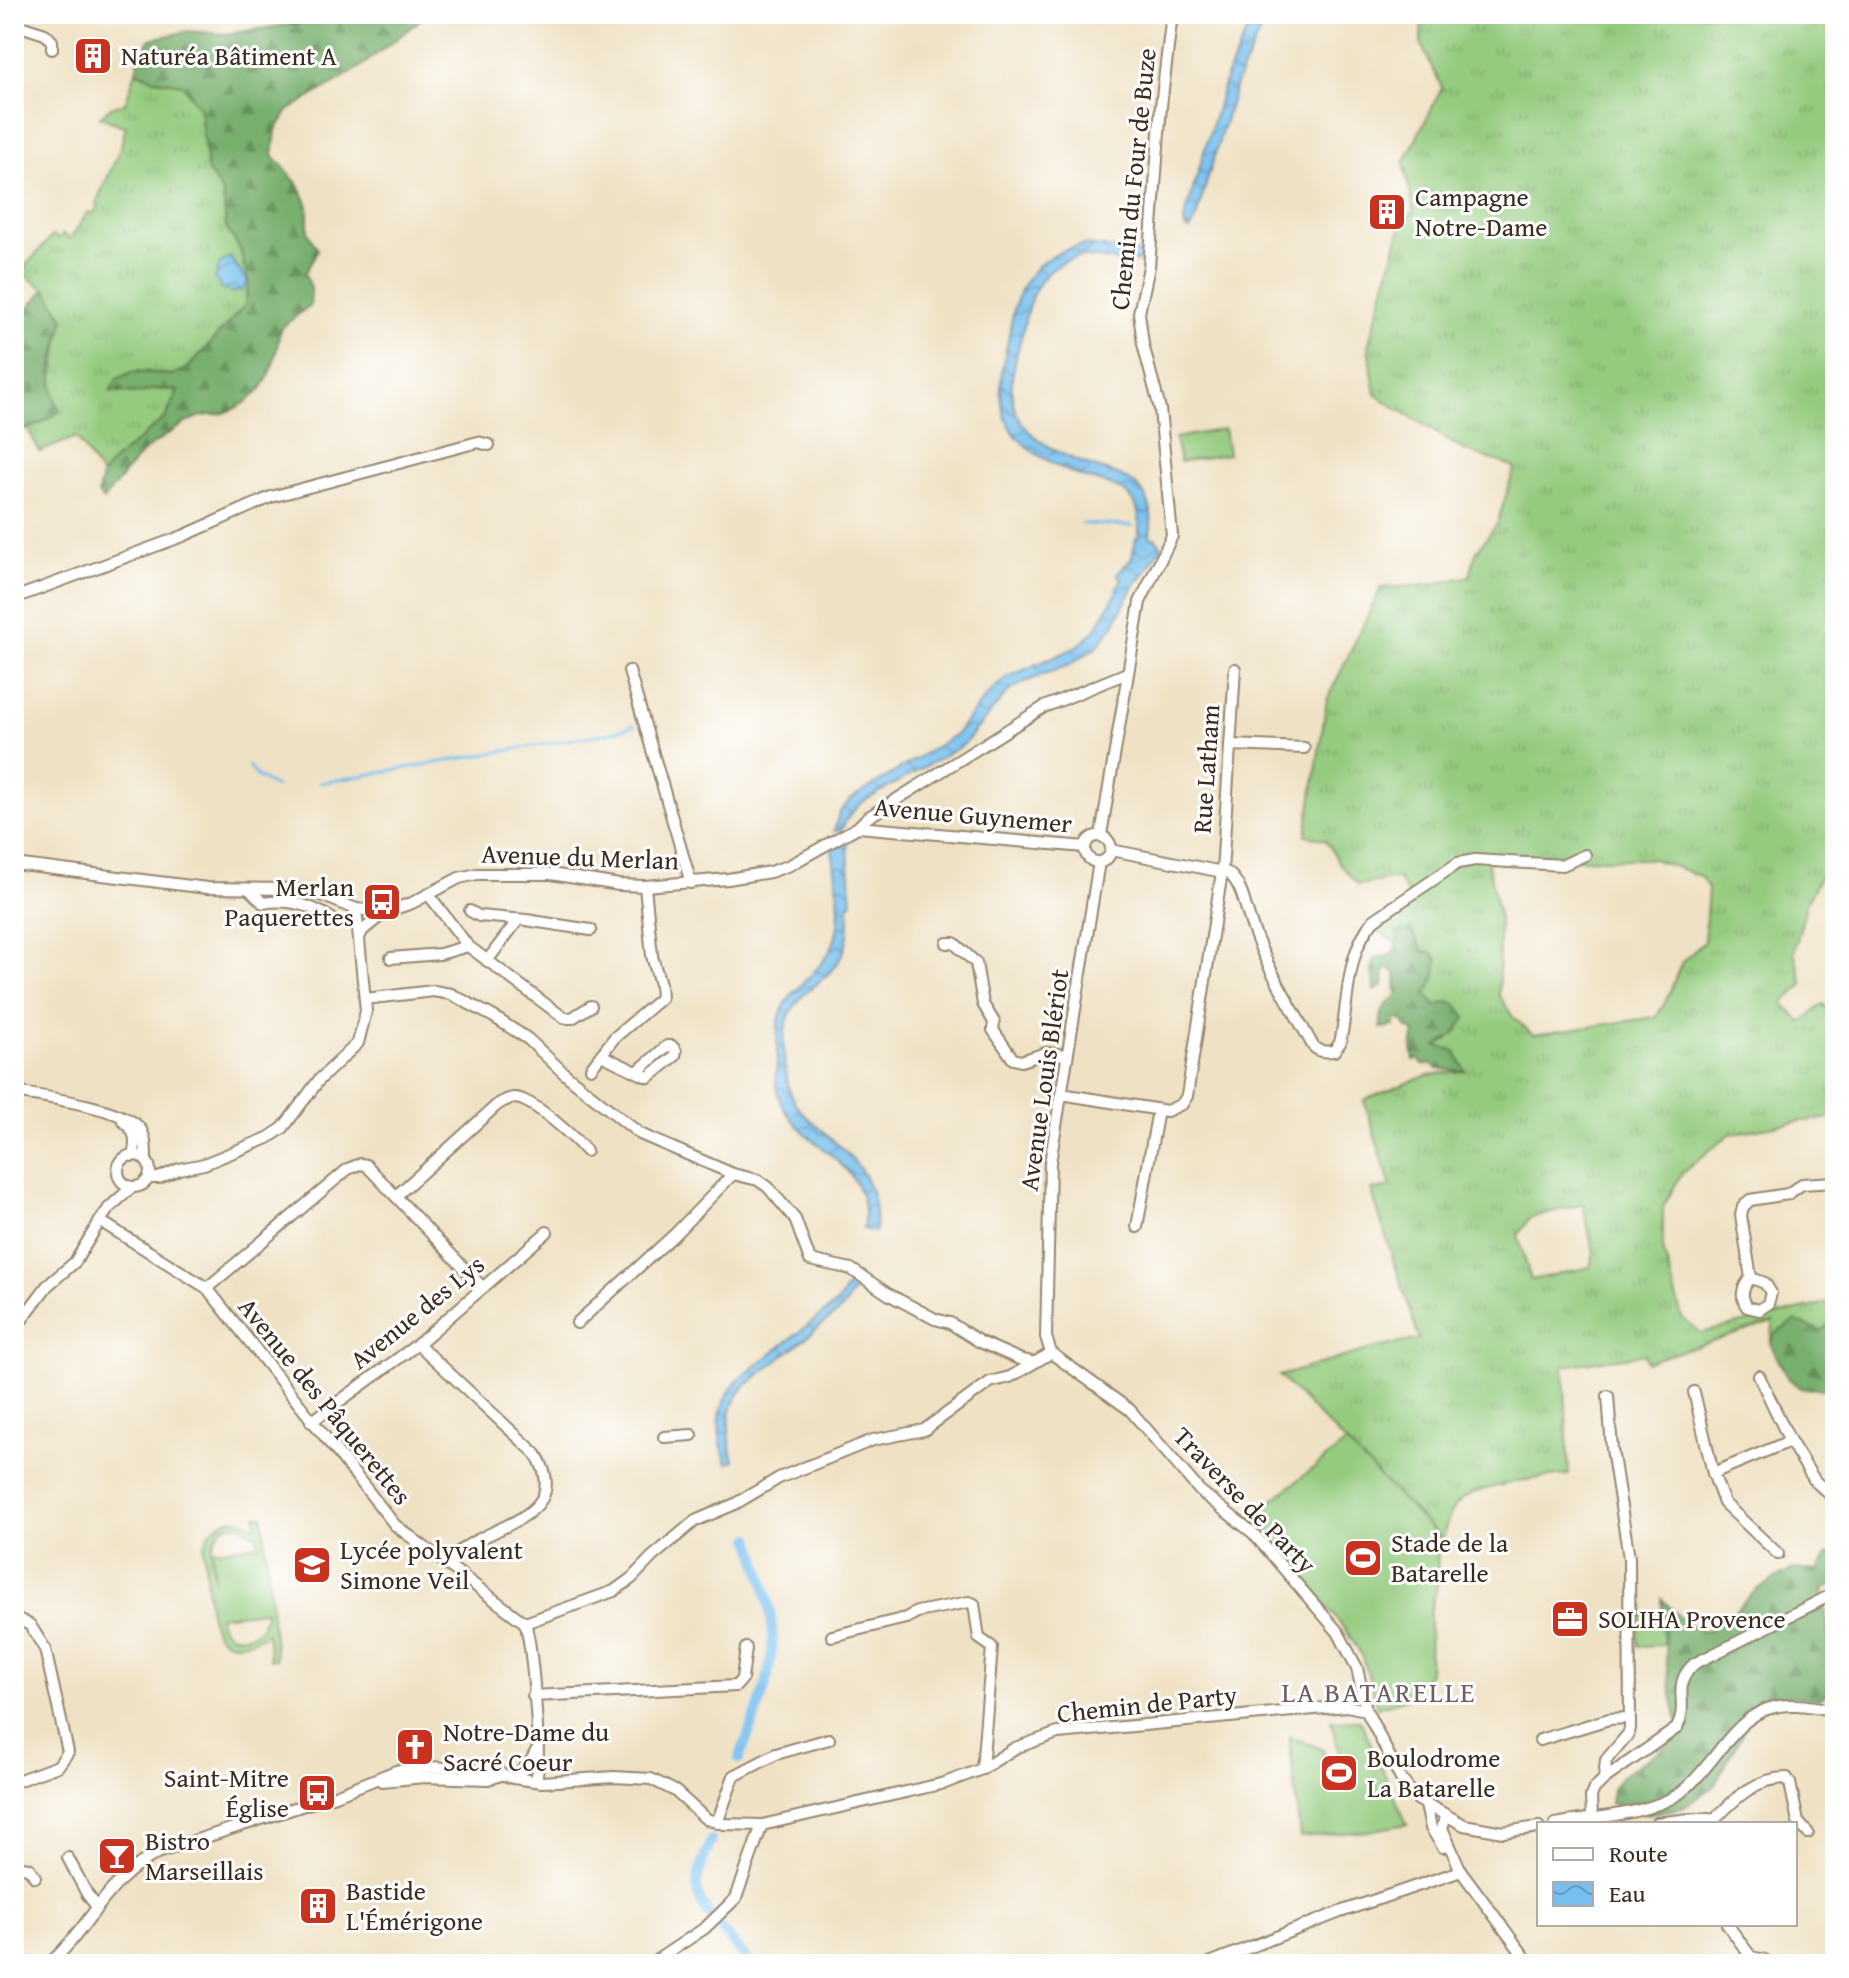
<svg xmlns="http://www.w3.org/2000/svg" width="1849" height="1978" font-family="'Gentium Book Plus',serif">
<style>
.grass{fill:url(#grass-tufts);stroke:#687a4e;stroke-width:2;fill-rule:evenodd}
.forest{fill:url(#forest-firs);stroke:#596c46;stroke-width:2}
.garden{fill:#94cb7e;stroke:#687a4e;stroke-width:2;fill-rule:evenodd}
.water{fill:url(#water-waves);stroke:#587486;stroke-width:2}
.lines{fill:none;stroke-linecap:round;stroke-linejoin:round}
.stream{stroke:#76bfee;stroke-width:3}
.canal{stroke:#76bfee;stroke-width:10}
.minor-casing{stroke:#958670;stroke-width:14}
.minor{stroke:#fff;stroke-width:10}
.labels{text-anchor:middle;stroke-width:6;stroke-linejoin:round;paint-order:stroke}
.poi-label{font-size:26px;fill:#3b2a1e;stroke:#fff;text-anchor:start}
.street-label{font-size:26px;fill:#3b2a1e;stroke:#fff}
.neighbourhood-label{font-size:28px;letter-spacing:2px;fill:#705c63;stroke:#fff}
</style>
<defs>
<pattern id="grass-tufts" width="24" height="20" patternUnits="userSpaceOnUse" patternTransform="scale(2)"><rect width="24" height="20" fill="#94cb7e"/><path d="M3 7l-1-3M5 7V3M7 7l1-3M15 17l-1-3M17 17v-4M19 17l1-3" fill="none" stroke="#80ae6c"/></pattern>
<pattern id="forest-firs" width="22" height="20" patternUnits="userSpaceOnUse" patternTransform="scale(2)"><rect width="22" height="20" fill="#77af6d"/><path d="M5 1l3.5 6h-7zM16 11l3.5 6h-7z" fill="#638f59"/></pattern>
<pattern id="water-waves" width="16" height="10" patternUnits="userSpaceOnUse" patternTransform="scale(2)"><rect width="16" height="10" fill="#76bfee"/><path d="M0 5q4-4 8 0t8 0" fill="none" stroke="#629bc0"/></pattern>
</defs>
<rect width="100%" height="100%" fill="#fff"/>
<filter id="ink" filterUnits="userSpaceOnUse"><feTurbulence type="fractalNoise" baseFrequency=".0125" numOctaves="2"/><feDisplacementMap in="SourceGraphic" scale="16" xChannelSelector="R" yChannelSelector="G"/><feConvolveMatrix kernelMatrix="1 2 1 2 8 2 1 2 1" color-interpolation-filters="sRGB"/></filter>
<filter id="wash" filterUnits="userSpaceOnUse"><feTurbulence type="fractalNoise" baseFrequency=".006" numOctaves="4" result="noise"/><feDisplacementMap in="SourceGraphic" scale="32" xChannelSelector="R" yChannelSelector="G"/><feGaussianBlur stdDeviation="1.8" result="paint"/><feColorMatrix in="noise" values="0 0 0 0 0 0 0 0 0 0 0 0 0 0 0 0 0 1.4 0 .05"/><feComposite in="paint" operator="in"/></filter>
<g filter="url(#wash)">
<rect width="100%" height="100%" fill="#efe1c3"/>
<!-- grass -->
<g class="grass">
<path d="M1422,14H1835V865L1820,877L1807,901L1794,952L1803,985L1783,1003L1802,1023L1823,1004L1835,1017V1118L1802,1121L1730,1134L1682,1173L1663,1207V1249L1682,1318L1701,1333L1835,1301V1318L1822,1331L1775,1334L1770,1343L1774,1322L1647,1362L1645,1354L1564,1366L1569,1475C1547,1476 1475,1486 1460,1501C1449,1512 1445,1525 1443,1540L1279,1376L1371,1349L1419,1339L1371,1190L1391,1187L1364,1100L1428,1075L1465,1071L1436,1046L1448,1040L1447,1002L1436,1006L1426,994L1435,978L1424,952L1397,944L1375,929L1411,900L1398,878L1358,885L1339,863L1326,840L1306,835L1327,700L1381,588L1429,585L1470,576L1476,552L1497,524L1515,467L1464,450L1376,395L1368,347L1401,226L1414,212L1404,163L1442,88L1421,44ZM1487,859H1653L1700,876L1708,888L1704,942L1682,962L1664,1005L1655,1017L1533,1035L1513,1017L1499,995V917ZM1583,1204L1594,1254L1590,1267L1531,1280L1518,1236L1529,1218Z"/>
<path d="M136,71L153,79L182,84L200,109L207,169L223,194L226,227L240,249L249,284L245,305L187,369L173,375L135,371L118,378L111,391L141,393L153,389L178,390L166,417L112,462L102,476L76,437L40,452L28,429L43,422C54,388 56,353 63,319L46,290L20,272L53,235L59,239L63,234L70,239L88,212L94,213L99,205L96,203L119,152L126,127L100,117L111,107L125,104Z"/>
<polygon points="1637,1615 1662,1615 1664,1645 1638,1646"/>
</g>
<!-- forest -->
<g class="forest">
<path d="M339,14H428L359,68L288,111L276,130L273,155L300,187L308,206V233L318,250L305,273L311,288L310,305L280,329C274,370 268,396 227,412C217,416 206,414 196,418C183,423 170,433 158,441C135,455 121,480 103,500L98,494L102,476L112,462L166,417L178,391L154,389L141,393L110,391L118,378L135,371L172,375L187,369L245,305L249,284L240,249L226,227L223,194L207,169L200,109L182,84L153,79L136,71L140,55L151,39L189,31L226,34L319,20Z"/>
<path d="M46,289L64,319C57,348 44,385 60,411L43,422L14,434V322Z"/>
<path d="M1411,930L1424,952H1430L1438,959L1435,978L1426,994L1436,1006L1447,1002L1456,1004L1466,1017L1456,1033L1437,1046L1456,1052L1465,1071L1438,1069L1432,1064L1423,1065L1419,1059L1414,1060L1412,1048L1415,1032L1406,1027L1403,1020L1395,1019L1394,1026L1381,1028C1380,1011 1384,1006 1397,996L1396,973L1387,968L1384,972L1383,986L1374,991L1372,970L1374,958L1391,955L1397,944L1399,933Z"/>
<polygon points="1835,1318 1835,1334 1828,1344 1835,1356 1835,1397 1827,1389 1800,1388 1787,1377 1770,1343 1775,1334 1795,1321 1822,1331"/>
<polygon points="1828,1553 1835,1553 1835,1583 1823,1589 1835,1686 1820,1699 1790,1696 1759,1702 1714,1786 1683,1808 1646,1814 1610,1803 1612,1789 1620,1777 1681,1736 1668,1677 1662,1599 1685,1623 1706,1632 1737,1609 1757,1589 1793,1569 1818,1571"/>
</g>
<!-- garden -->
<g class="garden">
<polygon points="1224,429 1228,454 1180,462 1175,438"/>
<polygon points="1346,1443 1437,1535 1438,1582 1430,1612 1429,1673 1411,1697 1377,1707 1363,1657 1346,1631 1257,1517 1252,1516"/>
<path d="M256,1516H263L276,1659L270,1660L267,1633C252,1644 221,1651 213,1626C206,1603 207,1574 204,1550C207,1522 234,1511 256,1527ZM239,1525L256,1535L259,1545L212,1550L215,1581C211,1560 207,1542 224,1526ZM266,1611L261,1628C246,1642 221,1639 219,1616Z"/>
<polygon points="1360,1720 1407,1824 1368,1831 1300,1837 1289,1736 1324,1750 1323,1757 1340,1754 1331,1721"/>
</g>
<!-- water -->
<g class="water">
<polygon points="1255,14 1268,14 1237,81 1194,224 1190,230 1185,228 1184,220 1226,77"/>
<path d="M1086,245L1134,251L1142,255L1141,260C1118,269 1092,248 1064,262C1035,277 1029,299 1023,330C1018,350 1010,374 1012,395C1015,434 1056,453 1088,465C1111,474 1137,476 1148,502C1153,513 1151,525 1150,538H1155L1162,546L1140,580L1138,579L1113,626L1097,647L1071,664L1025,682L1009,691L963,745L861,803L847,818L842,829L834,831L839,813L850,800L956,734L987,695L1007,677L1066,652L1083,642L1095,630L1117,592L1116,589L1122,579L1117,574L1132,558L1136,538L1139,537C1139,523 1141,508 1130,497C1115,482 1092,482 1074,474C1007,443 990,419 1007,345C1011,328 1012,308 1020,292C1033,263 1056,249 1086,245Z"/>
<polygon points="230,257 247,281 244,289 232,293 220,287 215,278 220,264"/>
<path d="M847,839L852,903L849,904C849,923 850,940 841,957C832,973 820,981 807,992C779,1015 781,1055 789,1088C793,1105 804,1115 817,1126C854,1159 879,1178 875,1232L863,1229C876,1154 784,1147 776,1084C775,1074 778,1064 777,1054C777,1032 776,1014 791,996C807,977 827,964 835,939C844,911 835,875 832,847Z"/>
<path d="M849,1283L857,1287L842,1309L745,1386C724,1410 727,1432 734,1461L727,1463C715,1434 716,1403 739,1379L839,1301Z"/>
</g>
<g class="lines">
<!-- stream -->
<g class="stream">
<polyline points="1082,524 1132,526"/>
<polyline points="248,766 259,778 276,787"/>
<polyline points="320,783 609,733 635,725"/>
</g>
<!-- canal -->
<g class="canal">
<path d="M739,1759C754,1718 776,1673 772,1628C770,1598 759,1567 751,1538"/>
<path d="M711,1840C706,1855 697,1872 697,1888C698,1910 738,1947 752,1964"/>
</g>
</g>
</g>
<g filter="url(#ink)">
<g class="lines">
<defs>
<g id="minor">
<polyline points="14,24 45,34 52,41 52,49"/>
<polyline points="14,598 183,536 271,497 478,442 489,445"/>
<polyline points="629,671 691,883"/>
<polyline points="1230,745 1304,748"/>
<polyline points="858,827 1085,847"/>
<polyline points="1101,835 1140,602 1172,536 1160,409 1143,344 1139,313 1149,267 1161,106 1172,14"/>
<circle cx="1098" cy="849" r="13"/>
<path d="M1111,850L1228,873C1241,883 1244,902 1249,917C1263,963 1290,1003 1313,1046C1319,1052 1325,1052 1334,1051L1340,1043C1349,1003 1345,952 1374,920L1458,863L1475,860L1563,865L1585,855"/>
<polyline points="1099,862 1050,1163 1046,1337 1051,1353 1130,1410 1200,1491 1253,1533 1338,1632 1357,1668 1366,1710 1401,1779 1417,1799 1464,1825 1503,1832 1539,1827"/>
<polyline points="14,864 207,888 296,889 321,895 356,909 385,912 412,903 459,878 477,874 551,874 619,885 645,886 728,879 770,872 790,865 858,827 867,818 1044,707 1127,673"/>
<path d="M250,890L263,903C290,898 316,907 338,923"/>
<polyline points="429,895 468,946 564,1018 572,1018 591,1006"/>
<polyline points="470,911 479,916 526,920 591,930"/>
<polyline points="360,936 362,931 385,912"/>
<polyline points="947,943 954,943 976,963 983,1004 994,1022 993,1030 1013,1059 1021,1061 1046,1053 1066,1055"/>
<polyline points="391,958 440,954 468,946"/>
<polyline points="487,961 518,920"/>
<polyline points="365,999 433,991 451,994 494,1017 528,1039 565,1074 640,1134 733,1174 758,1180 768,1187 795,1219 810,1260 851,1269 888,1294 935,1319 950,1323 980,1342 1019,1359 1032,1362"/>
<polyline points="601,1055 645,1076 649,1077 675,1056 676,1051 672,1046 667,1046 637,1072"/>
<polyline points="591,1068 614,1038 661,998 660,984 652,956 645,886"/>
<path d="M14,1092C40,1096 128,1108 141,1130C146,1138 146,1151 146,1161"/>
<polyline points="1061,1094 1167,1111 1182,1104 1187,1096 1222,872 1235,669"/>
<path d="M123,1121C136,1131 137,1140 133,1156"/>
<circle cx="134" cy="1171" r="16"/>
<polyline points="149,1178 159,1178 179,1169 204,1164 268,1138 283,1128 319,1080 358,1043 366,1011 356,909"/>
<path d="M132,1187L109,1208L100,1221L207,1288L395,1525L525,1623C532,1642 542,1763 536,1780"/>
<path d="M396,1196L497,1105C503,1101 508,1098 515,1098C533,1099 574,1137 586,1151"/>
<polyline points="1137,1227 1158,1110"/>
<path d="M1751,1278L1765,1283L1771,1293L1768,1304L1759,1310L1747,1307C1740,1297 1742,1287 1751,1278L1741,1215L1743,1207L1750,1200L1788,1194L1802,1184L1835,1182"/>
<polyline points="207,1288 348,1169 360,1164 366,1165 483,1288"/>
<polyline points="577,1323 674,1235 733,1174"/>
<polyline points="14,1330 47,1286 75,1262 100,1221"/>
<path d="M418,1344L536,1454C580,1526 465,1525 448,1566"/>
<polyline points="1759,1376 1790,1441 1815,1481 1835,1499"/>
<polyline points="1694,1392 1713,1473 1724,1503 1778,1554"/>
<polyline points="311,1422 418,1344 547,1232"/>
<polyline points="664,1437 692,1435"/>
<polyline points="1713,1473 1790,1441"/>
<polyline points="14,1617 30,1625 45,1649 68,1752 58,1766 14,1782"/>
<polyline points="525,1623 614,1591 632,1578 652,1557 695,1521 735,1504 779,1478 873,1440 924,1430 990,1382 1010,1377 1051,1353"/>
<polyline points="832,1636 906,1618 917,1612 969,1602 974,1604 979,1638 992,1647 982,1769"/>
<polyline points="533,1696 736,1686 742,1679 746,1648"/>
<polyline points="1540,1740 1609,1719 1630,1718"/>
<polyline points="515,1778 531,1761 536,1751"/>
<path d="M1604,1779L1677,1728C1690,1701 1670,1686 1694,1664L1835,1593"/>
<polyline points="382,1781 425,1777 488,1779 501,1775"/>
<polyline points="1426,1805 1431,1828 1443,1847"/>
<polyline points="1446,1816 1442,1828 1461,1871 1530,1964"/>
<polyline points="717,1823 734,1776 776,1754 829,1739"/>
<path d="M1656,1823L1690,1819H1715C1736,1798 1755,1778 1787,1778L1790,1783L1798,1822L1808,1833"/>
<path d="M1555,1824C1593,1817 1649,1815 1680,1793C1694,1783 1703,1770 1714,1757C1752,1706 1773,1697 1835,1711"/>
<polyline points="1595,1824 1592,1817 1591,1796 1594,1789 1604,1779 1606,1760 1629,1733 1630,1728 1629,1558 1612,1449 1608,1396"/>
<polyline points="68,1858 87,1894 97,1907"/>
<polyline points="14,1866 29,1868 35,1877"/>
<polyline points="1727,1924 1751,1957 1765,1960 1768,1964"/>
<path d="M49,1964C92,1926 106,1878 160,1852L338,1794L396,1771L426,1767L489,1770L513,1778L542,1782L614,1777L651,1779L675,1791L706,1819L724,1824L762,1825L945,1783L982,1769L1015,1748L1058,1733L1347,1706L1366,1710"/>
<polyline points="651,1964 705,1928 736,1898 762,1825"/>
<polyline points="1207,1964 1340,1912 1461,1871"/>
</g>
</defs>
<!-- minor casing -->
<use href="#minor" class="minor-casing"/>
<!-- minor -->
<use href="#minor" class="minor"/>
</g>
</g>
<!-- icons -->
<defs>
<symbol id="building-square" viewBox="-11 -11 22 22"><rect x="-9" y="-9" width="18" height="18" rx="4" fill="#c8321e" stroke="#fff"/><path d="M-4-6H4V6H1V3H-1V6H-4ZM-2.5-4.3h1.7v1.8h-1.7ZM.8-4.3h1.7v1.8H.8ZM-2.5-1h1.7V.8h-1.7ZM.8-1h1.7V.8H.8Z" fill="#fff"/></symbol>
<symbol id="bus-square" viewBox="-11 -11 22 22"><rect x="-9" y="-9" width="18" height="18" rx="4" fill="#c8321e" stroke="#fff"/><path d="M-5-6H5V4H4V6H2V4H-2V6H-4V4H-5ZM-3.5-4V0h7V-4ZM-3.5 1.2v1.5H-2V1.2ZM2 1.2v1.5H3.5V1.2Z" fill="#fff"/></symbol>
<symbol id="stadium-square" viewBox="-11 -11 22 22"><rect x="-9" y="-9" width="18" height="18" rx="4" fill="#c8321e" stroke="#fff"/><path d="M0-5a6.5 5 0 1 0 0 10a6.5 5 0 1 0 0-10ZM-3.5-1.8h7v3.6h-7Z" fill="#fff"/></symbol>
<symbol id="school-square" viewBox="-11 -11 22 22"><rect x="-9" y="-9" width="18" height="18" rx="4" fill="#c8321e" stroke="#fff"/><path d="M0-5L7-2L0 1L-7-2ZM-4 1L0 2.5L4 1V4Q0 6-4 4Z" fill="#fff"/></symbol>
<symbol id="office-square" viewBox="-11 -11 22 22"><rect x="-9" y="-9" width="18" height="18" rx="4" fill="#c8321e" stroke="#fff"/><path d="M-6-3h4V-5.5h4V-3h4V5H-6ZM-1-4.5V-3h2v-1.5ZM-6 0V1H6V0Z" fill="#fff"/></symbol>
<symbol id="church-square" viewBox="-11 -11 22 22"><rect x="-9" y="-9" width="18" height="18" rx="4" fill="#c8321e" stroke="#fff"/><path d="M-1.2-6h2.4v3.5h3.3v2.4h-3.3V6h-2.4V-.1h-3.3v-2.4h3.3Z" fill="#fff"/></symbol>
<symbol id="bar-square" viewBox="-11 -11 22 22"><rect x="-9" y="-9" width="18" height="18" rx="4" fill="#c8321e" stroke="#fff"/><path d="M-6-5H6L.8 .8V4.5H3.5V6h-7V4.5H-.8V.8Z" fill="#fff"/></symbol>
</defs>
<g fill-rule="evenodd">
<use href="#building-square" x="71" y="34" width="44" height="44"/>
<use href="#building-square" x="1365" y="190" width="44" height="44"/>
<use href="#bus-square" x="360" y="880" width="44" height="44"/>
<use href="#stadium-square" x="1341" y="1536" width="44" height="44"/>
<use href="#school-square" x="290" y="1543" width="44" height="44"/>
<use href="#office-square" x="1548" y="1597" width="44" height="44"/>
<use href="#church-square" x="393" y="1725" width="44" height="44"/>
<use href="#stadium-square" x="1317" y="1751" width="44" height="44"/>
<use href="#bus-square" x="295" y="1771" width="44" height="44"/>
<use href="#bar-square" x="95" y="1834" width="44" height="44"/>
<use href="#building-square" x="296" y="1884" width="44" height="44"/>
</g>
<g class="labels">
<!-- poi labels -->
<g class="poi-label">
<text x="121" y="65">Naturéa Bâtiment A</text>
<text x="1415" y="206">Campagne<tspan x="1415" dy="30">Notre-Dame</tspan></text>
<text x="354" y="896" text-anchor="end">Merlan<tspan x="354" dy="30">Paquerettes</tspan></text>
<text x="1391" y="1552">Stade de la<tspan x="1391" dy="30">Batarelle</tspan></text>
<text x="340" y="1559">Lycée polyvalent<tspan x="340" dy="30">Simone Veil</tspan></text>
<text x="1598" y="1628">SOLIHA Provence</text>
<text x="443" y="1741">Notre-Dame du<tspan x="443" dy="30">Sacré Coeur</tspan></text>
<text x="1367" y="1767">Boulodrome<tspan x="1367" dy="30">La Batarelle</tspan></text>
<text x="289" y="1787" text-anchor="end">Saint-Mitre<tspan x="289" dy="30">Église</tspan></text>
<text x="145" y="1850">Bistro<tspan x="145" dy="30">Marseillais</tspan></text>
<text x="346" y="1900">Bastide<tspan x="346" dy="30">L'Émérigone</tspan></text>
</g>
<!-- street labels -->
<g class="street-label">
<text transform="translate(1133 179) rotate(-84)" y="9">Chemin du Four de Buze</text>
<text transform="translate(1206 769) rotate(-86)" y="9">Rue Latham</text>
<text transform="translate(973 815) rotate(5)" y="9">Avenue Guynemer</text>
<text transform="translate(580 857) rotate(2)" y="9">Avenue du Merlan</text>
<text transform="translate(1044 1080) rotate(-82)" y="9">Avenue Louis Blériot</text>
<text transform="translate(417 1312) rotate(-39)" y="9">Avenue des Lys</text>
<text transform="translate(325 1401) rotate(51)" y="9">Avenue des Pâquerettes</text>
<text transform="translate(1245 1500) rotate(46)" y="9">Traverse de Party</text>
<text transform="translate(1147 1704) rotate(-6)" y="9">Chemin de Party</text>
</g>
<!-- neighbourhood labels -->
<g class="neighbourhood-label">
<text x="1379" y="1702">LA BATARELLE</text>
</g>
</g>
<!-- margin -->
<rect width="1849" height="1978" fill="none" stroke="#fff" stroke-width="48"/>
<!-- legend -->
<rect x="1537" y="1822" width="260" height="104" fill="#ffffff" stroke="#b1aaa5" stroke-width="2"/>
<rect x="1553" y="1848" width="40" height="12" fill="#ffffff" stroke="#b1aaa5" stroke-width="2"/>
<text x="1609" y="1862" font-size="24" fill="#3b2a1e">Route</text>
<rect x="1553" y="1882" width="40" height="24" fill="url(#water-waves)" stroke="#b1aaa5" stroke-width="2"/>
<text x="1609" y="1902" font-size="24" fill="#3b2a1e">Eau</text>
</svg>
